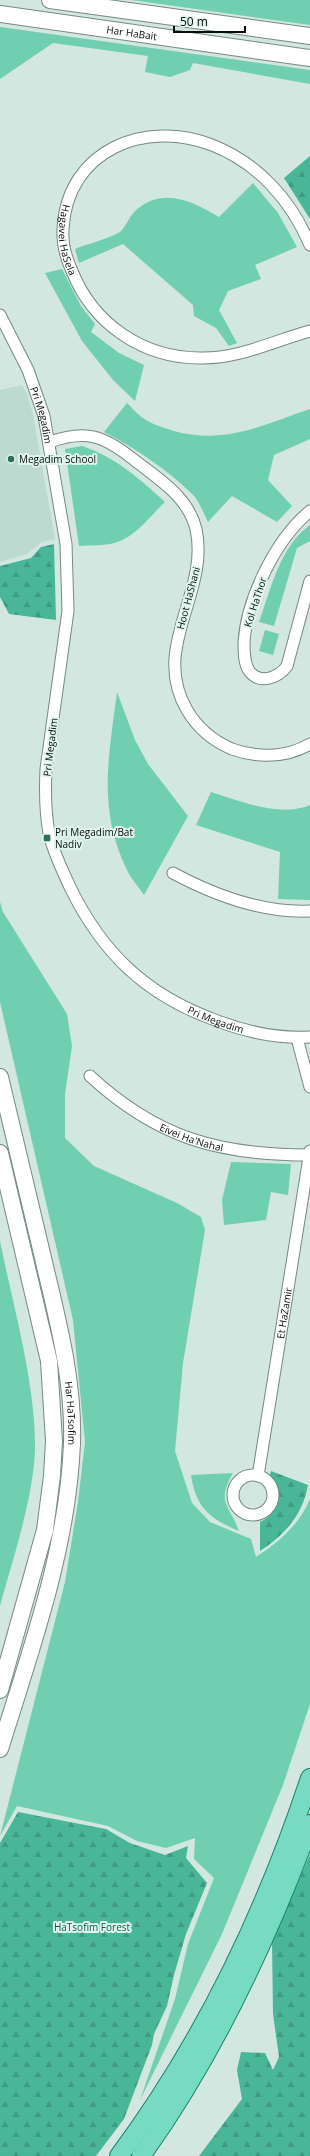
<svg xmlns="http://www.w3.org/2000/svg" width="310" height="2156" font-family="'Open Sans',sans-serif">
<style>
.built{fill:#bddad0}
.green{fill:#70ceb1}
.forest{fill:url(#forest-firs)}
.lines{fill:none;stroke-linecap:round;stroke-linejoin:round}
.minor-casing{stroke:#768982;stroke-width:13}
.secondary-casing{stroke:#768982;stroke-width:18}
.primary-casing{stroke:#15846a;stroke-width:20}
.minor{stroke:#fff;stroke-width:11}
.secondary{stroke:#fff;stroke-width:16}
.primary{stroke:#77dbc4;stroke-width:18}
.poi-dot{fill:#2f6e5c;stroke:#dff4ec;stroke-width:1.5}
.labels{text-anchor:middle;stroke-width:4;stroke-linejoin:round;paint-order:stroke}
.street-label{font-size:10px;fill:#070e0c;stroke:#dff4ec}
.poi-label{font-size:10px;fill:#070e0c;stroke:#dff4ec;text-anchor:start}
.park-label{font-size:10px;fill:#005e4a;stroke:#dff4ec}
</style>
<defs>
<pattern id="forest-firs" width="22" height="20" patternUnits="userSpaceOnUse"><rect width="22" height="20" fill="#48b697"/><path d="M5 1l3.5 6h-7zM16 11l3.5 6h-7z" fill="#3e9b81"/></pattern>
</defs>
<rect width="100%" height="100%" fill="#d2e7df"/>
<!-- built -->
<polygon class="built" points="22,385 27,393 33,415 55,539 42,542 27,554 0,562 0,390"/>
<!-- green -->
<g class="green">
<polygon points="132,0 310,0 310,25"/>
<polygon points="0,27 310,70 310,84 193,63 190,70 170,77 145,72 148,56 53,43 0,79"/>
<path d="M253,183L278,213L297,247L255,265L261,279L228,291L219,310L237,343L229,346L216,328L194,316L193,305L123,244L79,263L75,249C84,245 115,237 121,231C126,226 129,217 135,211C162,186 193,201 219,217Z"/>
<polygon points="62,269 81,306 95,324 91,332 119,353 144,365 135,401 113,380 82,341 45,273"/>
<path d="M127,403C133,409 139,416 146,420C154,425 165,428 174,431C225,445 263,425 310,409V439L274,455L268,480L292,506L277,522L232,496L208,522C204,514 199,501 193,495C168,470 135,448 104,432Z"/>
<path d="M82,446C115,457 139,478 165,502C150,516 135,538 114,543C104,546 90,545 79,546L65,449Z"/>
<path d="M310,525V541L297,548L274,626L259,622C271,589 280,546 310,525Z"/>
<polygon points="265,630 279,634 273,655 259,651"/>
<path d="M117,692L135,740L148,764L188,816L144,895C139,887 131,879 127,870C97,809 109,755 117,692Z"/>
<path d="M211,792C240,801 280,818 310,805V900L278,899L280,852L196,825Z"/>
<path d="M0,902L3,912L67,1014L72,1046L65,1094V1138L94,1166L177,1203L201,1217L205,1230L183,1363L175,1451L192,1503L210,1522L251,1539L256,1557C279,1542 299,1525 310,1499V1704L283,1785L222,1934L140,2100L175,1999L188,1944L214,1878L194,1859L195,1838L166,1848L137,1841L108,1826L17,1806L0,1836L65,1582L78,1502L85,1442L73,1320L0,1002Z"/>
<polygon points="231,1162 291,1164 288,1195 271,1192 266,1220 224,1225 222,1200"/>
<path d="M0,1241C13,1306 36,1384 35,1450C33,1500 13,1558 0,1606Z"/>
<path d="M233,1473C216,1503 229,1504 239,1531C210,1519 196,1508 191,1475Z"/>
</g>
<!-- forest -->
<g class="forest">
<polygon points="310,156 310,219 284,178"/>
<polygon points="54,544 56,620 9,614 0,597 0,566 31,558 41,547"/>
<path d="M271,1471L308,1485C303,1514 285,1535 260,1551V1522C279,1512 284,1495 269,1478Z"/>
<polygon points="18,1812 106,1829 130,1843 165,1855 188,1846 186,1858 207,1883 186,1934 174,1975 167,2006 154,2034 152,2045 124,2119 96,2156 0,2156 0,1843"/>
<polygon points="310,1854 310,2156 199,2156 242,2099 237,2070 241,2052 265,2053 273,2070 279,2057 273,2014 272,1942"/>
</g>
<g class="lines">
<defs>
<g id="minor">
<path id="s1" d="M310,245C291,200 258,163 212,145C145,119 67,150 63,229C62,244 66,258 72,271C93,324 143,358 200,358C239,359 273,341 310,331"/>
<path id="s2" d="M0,315L28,370L44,416L66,544L68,611L46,769C45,791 45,812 49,833C53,852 62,869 70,887C102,953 146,995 215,1020C246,1032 277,1039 310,1037"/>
<path d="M50,442C86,429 104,436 133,459C157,478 188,496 196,529C210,593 150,647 187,710C197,727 213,741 232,749C257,758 286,758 310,744"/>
<path d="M310,511C276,539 247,598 244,642C244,652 244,665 250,672C261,685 279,677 287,666L310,581"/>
<path d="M173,873C214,895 263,913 310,911"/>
<polyline points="297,1038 310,1087"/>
<path id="s3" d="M90,1076C157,1138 219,1155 309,1155"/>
<circle cx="253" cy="1495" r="20"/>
<path id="s4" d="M258,1476L310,1151"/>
</g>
<g id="secondary">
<polyline points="50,0 310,36"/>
<path id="s5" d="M0,14L310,58"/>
<path id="s6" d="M0,1077C15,1138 29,1200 44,1262C58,1322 74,1381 72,1443C68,1548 31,1649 0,1749"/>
<polyline points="0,1153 49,1361 54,1441 52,1476 45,1530 0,1690"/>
</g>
<g id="primary">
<path d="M119,2156C203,2043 266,1911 310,1778"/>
<path d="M141,2156C214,2055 267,1941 310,1824"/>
</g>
</defs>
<!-- minor casing -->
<use href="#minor" class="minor-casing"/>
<!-- secondary casing -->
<use href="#secondary" class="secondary-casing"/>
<!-- primary casing -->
<use href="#primary" class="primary-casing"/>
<!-- minor -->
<use href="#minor" class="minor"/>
<!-- secondary -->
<use href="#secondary" class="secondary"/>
<!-- primary -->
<use href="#primary" class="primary"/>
</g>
<!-- markers -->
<g class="poi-dot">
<circle cx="11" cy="459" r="4"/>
<rect x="43" y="834" width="8" height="8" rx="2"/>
</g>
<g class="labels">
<!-- street labels -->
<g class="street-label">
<text dy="4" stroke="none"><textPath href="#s5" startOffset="133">Har HaBait</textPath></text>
<text dy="4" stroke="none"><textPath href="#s1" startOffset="357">Hagavei HaSela</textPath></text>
<text dy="4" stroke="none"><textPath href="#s2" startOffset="109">Pri Megadim</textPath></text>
<text transform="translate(188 598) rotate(-75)" y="4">Hoot HaShani</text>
<text transform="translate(255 602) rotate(-72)" y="4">Kol HaThor</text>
<text transform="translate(50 747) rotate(-83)" y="4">Pri Megadim</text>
<text dy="4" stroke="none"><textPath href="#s2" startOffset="792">Pri Megadim</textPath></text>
<text dy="4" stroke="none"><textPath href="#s3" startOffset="120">Eivei Ha'Nahal</textPath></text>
<text dy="4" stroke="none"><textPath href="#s4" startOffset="165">Et HaZamir</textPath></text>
<text dy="4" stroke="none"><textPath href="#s6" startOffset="344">Har HaTsofim</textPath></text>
</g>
<!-- poi labels -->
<g class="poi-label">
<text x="19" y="463">Megadim School</text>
<text x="55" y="836">Pri Megadim/Bat<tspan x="55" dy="12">Nadiv</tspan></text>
</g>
<!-- park labels -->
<g class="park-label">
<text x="92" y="1931">HaTsofim Forest</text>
</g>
</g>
<!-- scale -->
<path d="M174 26v6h71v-6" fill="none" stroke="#070e0c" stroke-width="2"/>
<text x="180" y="26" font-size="12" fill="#070e0c" stroke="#dff4ec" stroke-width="3" paint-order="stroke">50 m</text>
</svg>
